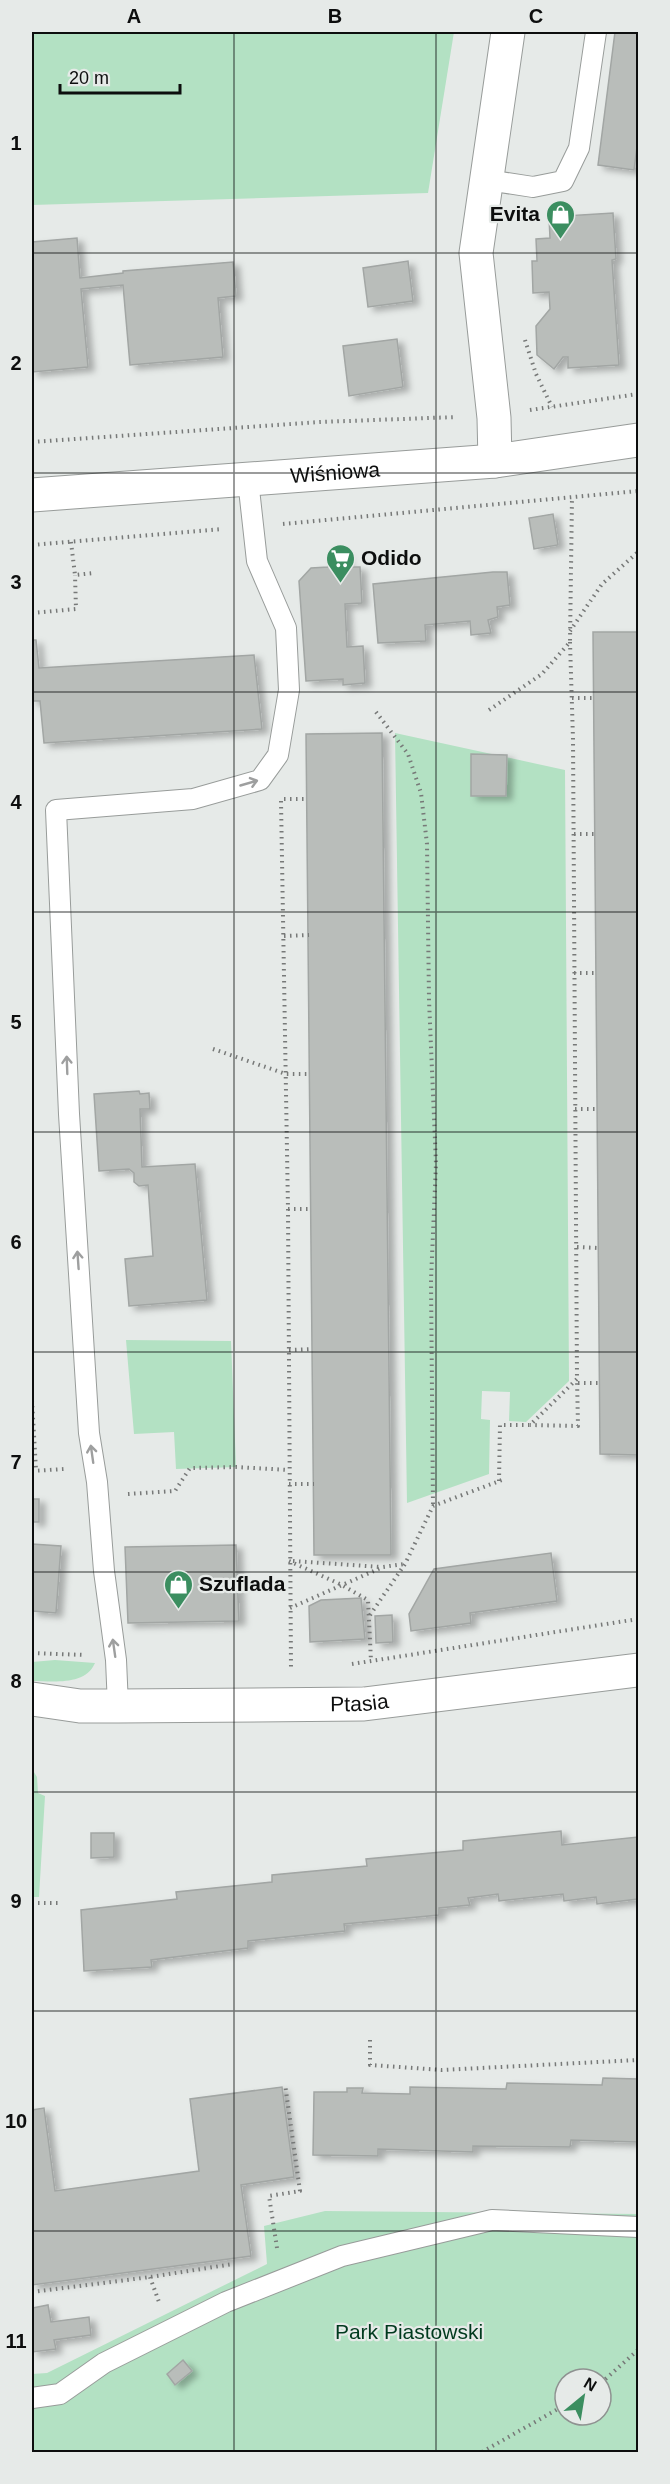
<svg xmlns="http://www.w3.org/2000/svg" width="670" height="2484" font-family="Helvetica,sans-serif">
<style>
.green{fill:#b3e1c3;fill-rule:evenodd}
.building{fill:#b9bdba;stroke:#a2a6a4;stroke-width:1.5;filter:url(#shadow)}
.lines{fill:none;stroke-linecap:round;stroke-linejoin:round}
.service-casing{stroke:#989c9a;stroke-width:22}
.minor-casing{stroke:#989c9a;stroke-width:35}
.tertiary-casing{stroke:#989c9a;stroke-width:35}
.path{stroke:#777978;stroke-width:4;stroke-dasharray:1.5 4.5;stroke-linecap:butt}
.service{stroke:#fff;stroke-width:20}
.minor{stroke:#fff;stroke-width:33}
.tertiary{stroke:#fff;stroke-width:33}
.oneway{stroke:#9e9f9f}
.grid{fill:none;stroke:#0d0e0e;stroke-width:1.5;stroke-opacity:0.55}
.labels{text-anchor:middle;stroke-width:4.5;stroke-linejoin:round;paint-order:stroke}
.poi-label{font-size:21px;font-weight:bold;fill:#0d0e0e;stroke:#e6eae8;text-anchor:start}
.street-label{font-size:21px;fill:#0d0e0e;stroke:#e6eae8}
.park-label{font-size:21px;fill:#003a1e;stroke:#e6eae8}
.neatline{fill:none;stroke:#0d0e0e;stroke-width:2}
.grid-label{font-size:20px;text-anchor:middle;font-weight:bold;fill:#0d0e0e}
</style>
<defs>
<filter id="shadow"><feDropShadow dx="6" dy="4" stdDeviation="3" flood-color="#0004"/></filter>
</defs>
<rect width="100%" height="100%" fill="#e6eae8"/>
<!-- green -->
<g class="green">
<polygon points="32,32 454,32 428,193 32,205"/>
<polygon points="395,733 565,770 569,1381 526,1422 509,1421 510,1392 482,1391 481,1419 490,1420 489,1474 407,1503"/>
<polygon points="126,1340 231,1341 236,1467 176,1469 174,1432 134,1434"/>
<path d="M55,1660L95,1663C85,1686 53,1681 32,1681V1662Z"/>
<polygon points="32,1769 37,1777 38,1793 45,1796 39,1897 32,1897"/>
<path d="M325,2211L638,2214V2452H32V2374L47,2373L267,2264L264,2226ZM565,2379H601V2415H565Z"/>
</g>
<!-- building -->
<g class="building">
<polygon points="615,32 638,32 638,139 634,170 598,165"/>
<polygon points="613,213 616,259 612,260 619,365 568,368 568,357 563,357 554,369 537,355 536,326 550,309 549,292 533,293 532,261 537,261 536,239 550,238 549,217 561,216 561,214 565,214 565,216"/>
<polygon points="77,238 80,278 123,273 123,271 233,262 236,296 218,298 223,357 130,365 123,285 81,289 88,367 32,372 32,242"/>
<polygon points="408,261 413,301 368,307 363,268"/>
<polygon points="397,339 403,387 349,396 343,346"/>
<polygon points="553,514 558,545 534,549 529,518"/>
<polygon points="346,555 346,567 360,567 362,603 345,604 347,647 363,646 365,683 343,685 343,679 306,681 299,581 311,568 328,567 327,556"/>
<polygon points="493,572 507,572 510,605 497,607 498,617 488,620 491,633 471,635 470,621 425,625 426,641 378,643 373,584"/>
<polygon points="593,632 638,632 638,1455 600,1454"/>
<polygon points="32,640 36,640 39,668 254,655 262,729 44,743 40,701 32,701"/>
<polygon points="382,733 391,1555 314,1555 306,734"/>
<polygon points="471,754 507,755 506,796 471,796"/>
<polygon points="139,1091 140,1094 149,1093 150,1109 140,1109 142,1167 195,1164 207,1300 129,1306 125,1259 153,1256 148,1185 139,1186 134,1182 134,1173 129,1169 99,1171 94,1094"/>
<rect x="32" y="1499" width="7" height="23"/>
<polygon points="32,1544 61,1546 56,1613 32,1611"/>
<polygon points="236,1545 239,1621 128,1623 125,1547"/>
<polygon points="551,1553 557,1601 470,1613 471,1623 411,1631 409,1614 434,1569"/>
<polygon points="361,1598 365,1639 310,1642 309,1606 321,1600"/>
<polygon points="392,1615 393,1642 376,1643 375,1616"/>
<polygon points="561,1831 562,1845 638,1837 638,1899 597,1904 596,1897 564,1901 563,1894 499,1901 498,1894 468,1898 470,1905 439,1908 439,1915 344,1924 345,1931 248,1941 248,1948 151,1960 152,1967 84,1971 81,1910 177,1899 176,1892 272,1882 272,1875 367,1866 366,1859 463,1850 463,1841"/>
<polygon points="91,1833 114,1833 114,1857 91,1858"/>
<polygon points="603,2078 638,2079 638,2142 571,2140 570,2147 473,2146 473,2152 378,2149 378,2156 313,2155 314,2092 347,2092 347,2088 363,2088 362,2093 410,2094 410,2087 506,2089 507,2083 602,2085"/>
<polygon points="282,2087 294,2177 241,2185 251,2256 32,2285 32,2110 44,2108 55,2191 199,2171 190,2099"/>
<polygon points="48,2305 51,2322 89,2317 91,2335 54,2340 56,2349 32,2352 32,2308"/>
<polygon points="183,2360 192,2371 175,2385 167,2374"/>
</g>
<g class="lines">
<defs>
<g id="service">
<polyline points="487,180 533,187 563,181 579,148 596,32"/>
<polyline points="118,1706 116,1660 104,1571 97,1482 89,1433 69,1114 56,810 193,799 260,780 278,755 289,690 286,628 257,561 248,480"/>
<polyline points="32,2398 60,2394 104,2363 226,2302 342,2256 492,2220 638,2227"/>
</g>
<polyline id="minor" points="495,461 494,418 476,253 508,32"/>
<g id="tertiary">
<path id="s1" d="M32,495L495,461L638,440"/>
<path id="s2" d="M32,1699L80,1706H118L364,1704L638,1670"/>
</g>
</defs>
<!-- service casing -->
<use href="#service" class="service-casing"/>
<!-- minor casing -->
<use href="#minor" class="minor-casing"/>
<!-- tertiary casing -->
<use href="#tertiary" class="tertiary-casing"/>
<!-- path -->
<g class="path">
<polyline points="525,340 536,374 552,407"/>
<polyline points="530,410 638,394"/>
<polyline points="32,442 320,422 457,417"/>
<polyline points="283,524 638,491"/>
<polyline points="71,542 75,575 94,573"/>
<polyline points="32,545 222,529"/>
<polyline points="32,613 76,609 75,575"/>
<polyline points="570,631 602,584 638,552"/>
<polyline points="570,642 573,739 577,1379"/>
<polyline points="572,698 594,698"/>
<polyline points="489,710 542,674 570,642 572,497"/>
<polyline points="376,712 408,754 421,793 427,844 429,1000 436,1164 431,1280 433,1506"/>
<polyline points="284,799 307,799"/>
<polyline points="281,801 288,1209 291,1669"/>
<polyline points="574,834 595,834"/>
<polyline points="284,936 309,935"/>
<polyline points="574,973 596,973"/>
<polyline points="213,1049 286,1074 310,1074"/>
<polyline points="575,1109 597,1109"/>
<polyline points="288,1209 311,1209"/>
<polyline points="577,1247 598,1248"/>
<polyline points="289,1350 312,1349"/>
<polyline points="578,1383 599,1383"/>
<polyline points="32,1400 36,1470"/>
<polyline points="32,1471 64,1469"/>
<polyline points="499,1481 500,1425 530,1425 577,1379 578,1426 530,1425"/>
<polyline points="289,1484 314,1484"/>
<polyline points="128,1494 175,1491 190,1468 236,1467 289,1470"/>
<polyline points="289,1561 342,1585 368,1600 371,1661"/>
<polyline points="293,1561 381,1567"/>
<polyline points="290,1608 383,1567 404,1564"/>
<polyline points="370,1615 405,1564 433,1506 502,1480"/>
<polyline points="32,1653 85,1655"/>
<polyline points="352,1664 638,1619"/>
<polyline points="32,1903 60,1903"/>
<polyline points="370,2040 370,2065 442,2070 638,2060"/>
<polyline points="277,2248 269,2196 300,2191 285,2084"/>
<polyline points="150,2277 159,2302"/>
<polyline points="32,2292 150,2277 233,2264"/>
<polyline points="601,2383 638,2350"/>
<polyline points="482,2452 565,2405"/>
</g>
<!-- service -->
<use href="#service" class="service"/>
<!-- minor -->
<use href="#minor" class="minor"/>
<!-- tertiary -->
<use href="#tertiary" class="tertiary"/>
</g>
<!-- one-way arrows -->
<defs><path id="oneway-shaft" d="M-6 0H5M1.5-3L5.5 0L1.5 3" fill="none" stroke-width="1.6" stroke-linecap="round" stroke-linejoin="round" transform="scale(1.5)"/></defs>
<g class="oneway">
<use href="#oneway-shaft" transform="translate(249 783) rotate(-16)"/>
<use href="#oneway-shaft" transform="translate(67 1065) rotate(-92)"/>
<use href="#oneway-shaft" transform="translate(78 1260) rotate(-94)"/>
<use href="#oneway-shaft" transform="translate(92 1454) rotate(-98)"/>
<use href="#oneway-shaft" transform="translate(114 1648) rotate(-98)"/>
</g>
<!-- grid -->
<path class="grid" d="M234,32V2452M436,32V2452M32,253H638M32,473H638M32,692H638M32,912H638M32,1132H638M32,1352H638M32,1572H638M32,1792H638M32,2011H638M32,2231H638"/>
<!-- icons -->
<defs>
<symbol id="shop-pin" viewBox="-11 -11 22 30"><path d="M0 17L-7.5 6A9.5 9.5 0 1 1 7.5 6Z" fill="#3b8e60" stroke="#e6eae8"/><path d="M-5-2.5h2.3a2.7 3.5 0 0 1 5.4 0H5L5.5 6h-11ZM-1.5-2.5h3a1.5 2.3 0 0 0-3 0Z" fill="#fff"/></symbol>
<symbol id="supermarket-pin" viewBox="-11 -11 22 30"><path d="M0 17L-7.5 6A9.5 9.5 0 1 1 7.5 6Z" fill="#3b8e60" stroke="#e6eae8"/><path d="M-6-5.5h2.5l.6 2H6L4.5 2H-2.5L-4.4-4H-6ZM-1.5 3.2a1.3 1.3 0 1 0 .1 0ZM3 3.2a1.3 1.3 0 1 0 .1 0Z" fill="#fff"/></symbol>
</defs>
<g fill-rule="evenodd">
<use href="#shop-pin" x="544" y="198" width="33" height="45"/>
<use href="#supermarket-pin" x="324" y="542" width="33" height="45"/>
<use href="#shop-pin" x="162" y="1568" width="33" height="45"/>
</g>
<g class="labels">
<!-- poi labels -->
<g class="poi-label">
<text x="540" y="221" text-anchor="end">Evita</text>
<text x="361" y="565">Odido</text>
<text x="199" y="1591">Szuflada</text>
</g>
<!-- street labels -->
<g class="street-label">
<text dy="7" stroke="none"><textPath href="#s1" startOffset="304">Wiśniowa</textPath></text>
<text dy="7" stroke="none"><textPath href="#s2" startOffset="328">Ptasia</textPath></text>
</g>
<!-- park labels -->
<g class="park-label">
<text x="409" y="2339">Park Piastowski</text>
</g>
</g>
<!-- border -->
<rect width="670" height="2484" fill="none" stroke="#e6eae8" stroke-width="66"/>
<!-- north arrow -->
<g transform="translate(583 2397) rotate(30)"><circle r="28" fill="#e6eae8" stroke="#8f9291" stroke-width="1.5"/>
<path d="M0-4.5L10 22L0 15L-10 22Z" fill="#3b8e60"/>
<text y="-9" font-size="16" font-weight="bold" text-anchor="middle" fill="#0d0e0e">N</text>
</g>
<!-- scale -->
<path d="M60 84v9h120v-9" fill="none" stroke="#0d0e0e" stroke-width="3"/>
<text x="69" y="84" font-size="18" fill="#0d0e0e" stroke="#e6eae8" stroke-width="4.5" paint-order="stroke">20 m</text>
<rect x="33" y="33" width="604" height="2418" class="neatline"/>
<g class="grid-label">
<text x="134" y="23">A</text>
<text x="335" y="23">B</text>
<text x="536" y="23">C</text>
<text x="16" y="150">1</text>
<text x="16" y="370">2</text>
<text x="16" y="589">3</text>
<text x="16" y="809">4</text>
<text x="16" y="1029">5</text>
<text x="16" y="1249">6</text>
<text x="16" y="1469">7</text>
<text x="16" y="1688">8</text>
<text x="16" y="1908">9</text>
<text x="16" y="2128">10</text>
<text x="16" y="2348">11</text>
</g>
</svg>
